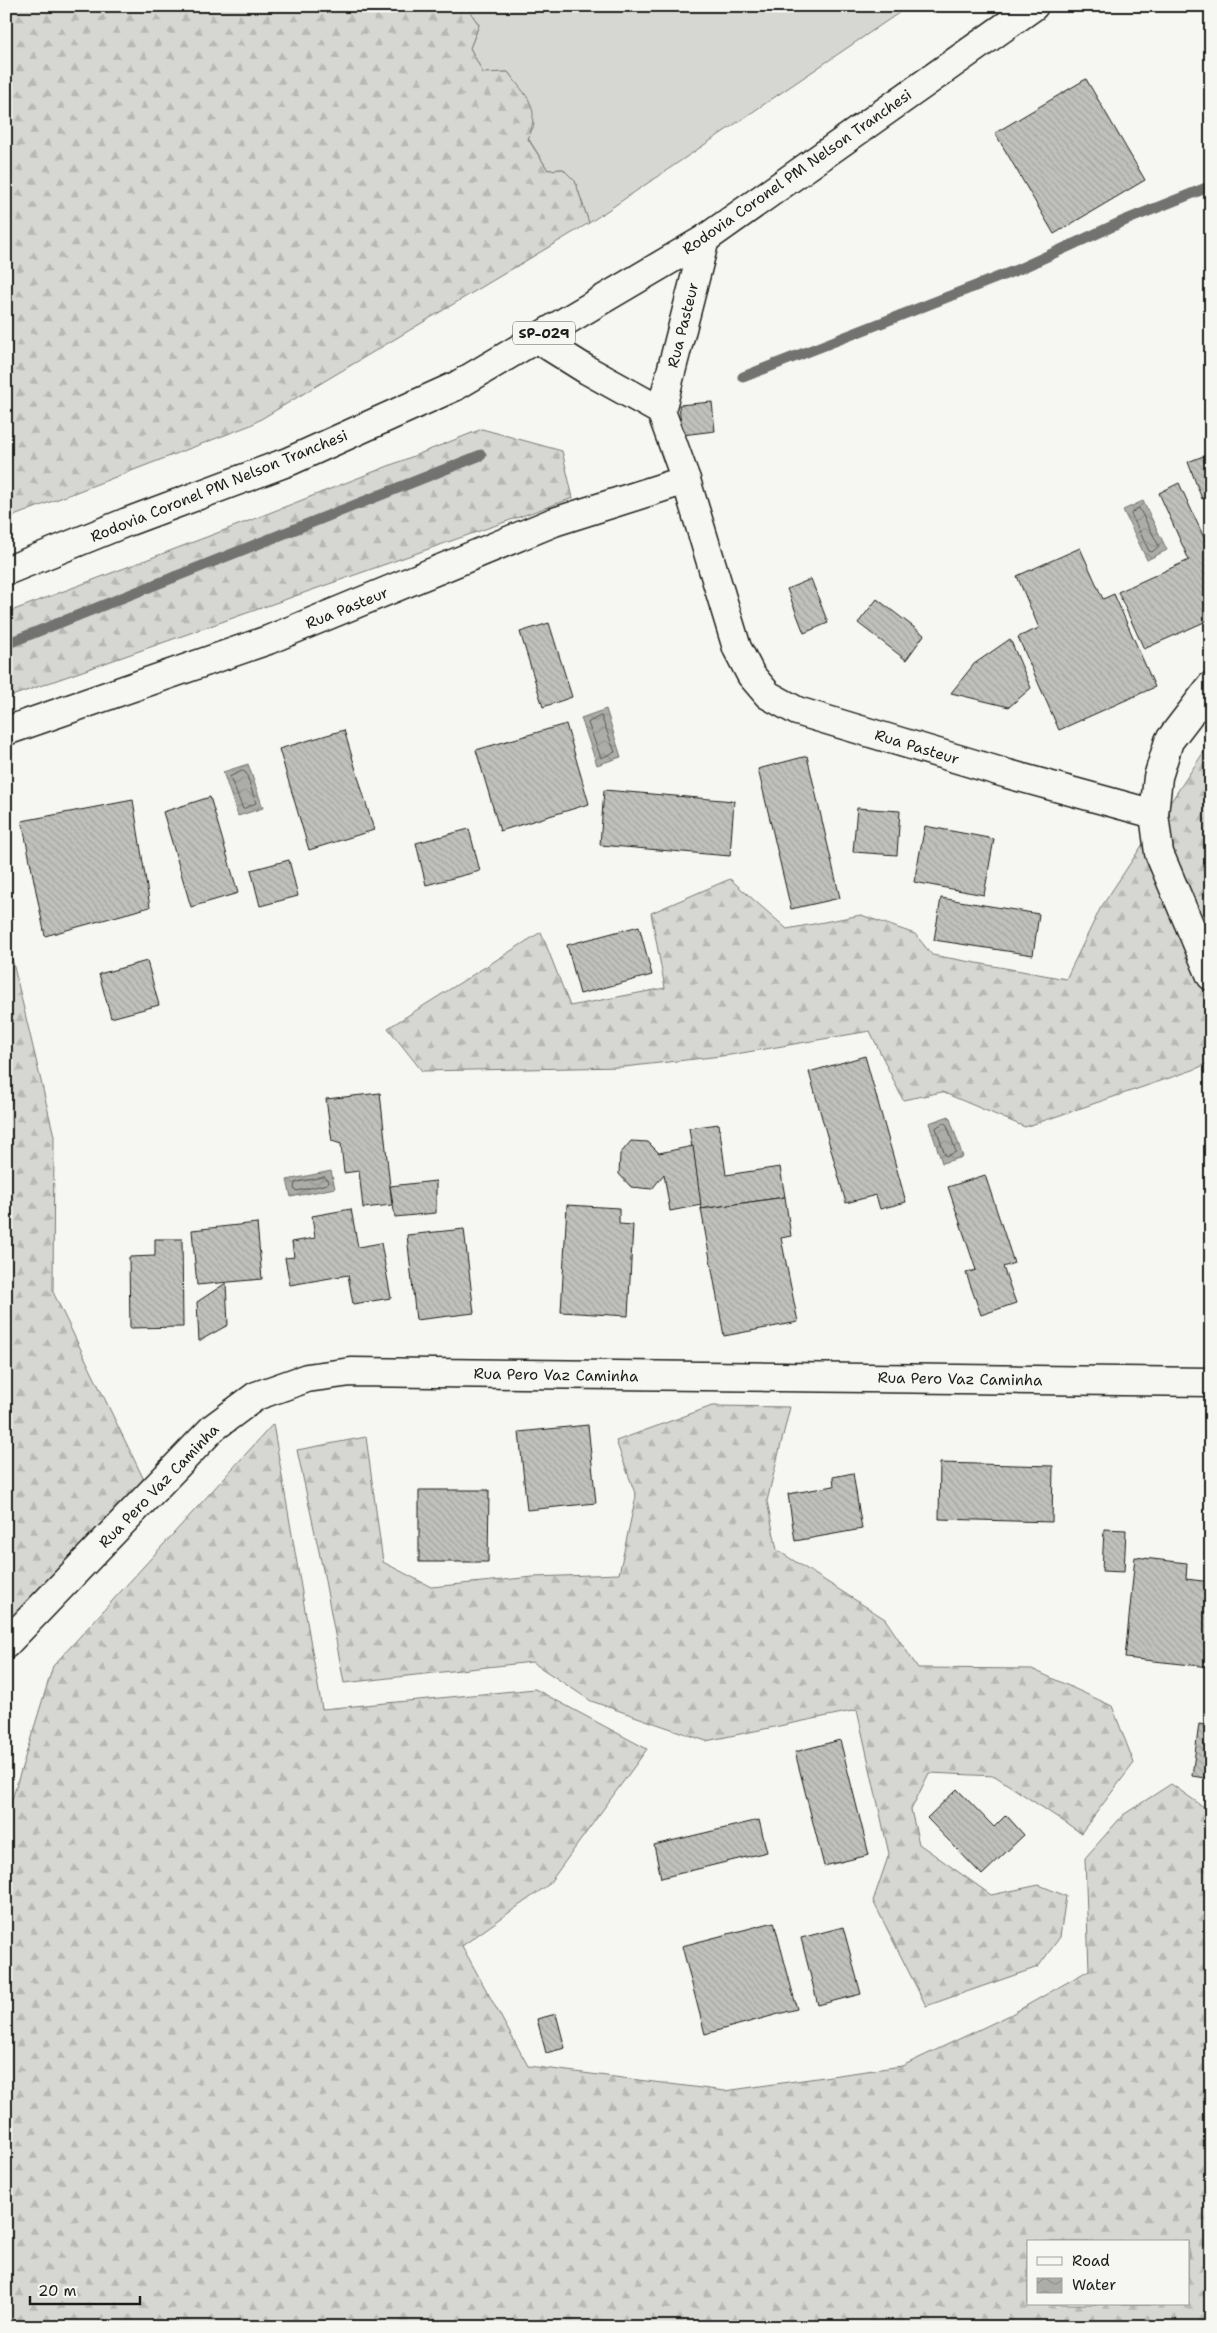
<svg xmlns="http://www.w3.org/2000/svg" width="1217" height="2333" font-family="'Shantell Sans',sans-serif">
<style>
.grass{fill:#d6d6d2;stroke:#797977}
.forest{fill:url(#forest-firs);stroke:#797977;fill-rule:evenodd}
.water{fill:url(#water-waves);stroke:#727271}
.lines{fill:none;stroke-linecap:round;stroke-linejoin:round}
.shore{stroke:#565654;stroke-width:1}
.stream{stroke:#727271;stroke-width:11}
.building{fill:url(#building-back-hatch);stroke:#1c1c1c}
.minor-casing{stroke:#1c1c1c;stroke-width:31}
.trunk-casing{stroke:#1c1c1c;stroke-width:31}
.minor{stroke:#f6f6f2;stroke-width:28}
.trunk{stroke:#f6f6f2;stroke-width:28}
.labels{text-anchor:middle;stroke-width:5;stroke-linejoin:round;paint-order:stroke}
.shield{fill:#f6f6f2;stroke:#5d5d5c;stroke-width:1}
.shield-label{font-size:14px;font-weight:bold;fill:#1c1c1c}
.street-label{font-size:15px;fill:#1c1c1c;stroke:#f6f6f2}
</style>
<defs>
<pattern id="forest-firs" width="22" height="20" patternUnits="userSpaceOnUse" patternTransform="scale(1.25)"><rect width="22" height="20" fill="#d6d6d2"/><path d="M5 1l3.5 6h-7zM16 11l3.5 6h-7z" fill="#b7b7b4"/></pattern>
<pattern id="water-waves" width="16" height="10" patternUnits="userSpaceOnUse" patternTransform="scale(1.25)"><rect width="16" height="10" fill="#acaca9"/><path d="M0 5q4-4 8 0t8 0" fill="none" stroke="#939391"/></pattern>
<pattern id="building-back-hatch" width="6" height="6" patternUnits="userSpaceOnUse" patternTransform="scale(1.25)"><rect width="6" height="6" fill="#c0c0bd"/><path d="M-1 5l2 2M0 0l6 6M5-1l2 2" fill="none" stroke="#a4a4a2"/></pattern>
</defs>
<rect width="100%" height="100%" fill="#f6f6f2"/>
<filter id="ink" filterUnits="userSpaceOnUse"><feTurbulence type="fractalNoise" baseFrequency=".02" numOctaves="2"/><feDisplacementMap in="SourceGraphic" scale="10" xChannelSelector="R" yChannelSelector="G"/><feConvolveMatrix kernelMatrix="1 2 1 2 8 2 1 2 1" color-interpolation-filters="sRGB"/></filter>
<g filter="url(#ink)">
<!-- grass -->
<polygon class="grass" points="466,6 909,6 589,223 575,181 563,169 548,170 528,138 534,125 520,88 508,72 483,73 470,48 479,25"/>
<!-- forest -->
<g class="forest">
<path d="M6,6H466L479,25L470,48L483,73L508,72C527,98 541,105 528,139L548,170L563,169L575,181L589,223L251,425L6,519Z"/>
<polygon points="482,429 562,451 573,498 6,698 6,613 254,519"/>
<polygon points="1211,741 1211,1062 1193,1070 1025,1127 942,1092 903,1100 870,1031 730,1055 624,1067 422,1071 388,1028 541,932 570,1006 665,988 651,913 730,879 787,929 861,915 915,934 932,955 1066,979 1100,909"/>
<polygon points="6,933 54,1136 53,1292 145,1482 6,1625"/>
<polygon points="712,1406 790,1407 767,1501 777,1550 885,1619 918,1668 1032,1669 1112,1706 1134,1763 1081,1833 995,1776 929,1773 911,1810 919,1844 991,1895 1039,1885 1066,1896 1060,1937 1038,1967 926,2006 873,1901 889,1854 857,1710 706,1741 591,1701 532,1662 344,1683 323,1570 297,1450 366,1437 383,1562 431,1587 533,1577 619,1574 636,1496 616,1441"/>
<path d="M273,1424L322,1709L535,1689L647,1749L548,1885L462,1946L528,2066L725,2091L902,2066L1010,2015L1089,1970L1085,1858L1123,1815L1171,1784L1211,1812V2327H6V1819L53,1666ZM1028,2242H1188V2304H1028Z"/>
</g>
<!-- water -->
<g class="water">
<polygon points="1143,501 1167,550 1147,560 1123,510"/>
<polygon points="606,709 621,757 597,765 581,718"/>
<polygon points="248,764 263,808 238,816 223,772"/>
<polygon points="949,1116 963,1157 942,1163 929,1123"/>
<polygon points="331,1171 335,1188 291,1197 287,1180"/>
</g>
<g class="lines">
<!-- shore -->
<g class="shore">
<polygon points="1139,508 1159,546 1152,552 1149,551 1131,514"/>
<polygon points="601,716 615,752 601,758 588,723"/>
<polygon points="243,771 246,773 256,803 243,809 230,777"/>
<polygon points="944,1123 947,1125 956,1152 947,1156 945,1155 936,1128"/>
<polygon points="325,1177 328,1181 327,1184 297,1191 294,1189 295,1183"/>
</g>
<!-- stream -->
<g class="stream">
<polyline points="743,377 1019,269 1126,220 1211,186"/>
<polyline points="6,644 481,455"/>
</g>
</g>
<!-- building -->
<g class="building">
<polygon points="1086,79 1145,180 1054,234 995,133"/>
<polygon points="712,402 715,431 682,435 679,405"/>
<polygon points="1211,453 1211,496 1202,499 1188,462"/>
<polygon points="1179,483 1211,553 1211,619 1144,649 1118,592 1189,560 1159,493"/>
<polygon points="1080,548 1103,599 1114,594 1155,687 1059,730 1018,637 1039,628 1017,576"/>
<polygon points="811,579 828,623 804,633 787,589"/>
<polygon points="877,599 924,635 906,660 858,623"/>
<polygon points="549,623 572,697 543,707 520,632"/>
<polygon points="1010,639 1031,688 1009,707 951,693 974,664"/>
<polygon points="566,724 589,804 500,831 476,750"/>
<polygon points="344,730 374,830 309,850 279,749"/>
<polygon points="807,756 840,898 791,909 758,769"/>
<polygon points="604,790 734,801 730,856 600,845"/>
<polygon points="210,797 238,893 191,907 163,812"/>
<polygon points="133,800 150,907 45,936 22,821"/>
<polygon points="857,808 900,811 897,855 853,852"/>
<polygon points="925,826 994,839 984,895 914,882"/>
<polygon points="469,829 480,871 426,885 416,843"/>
<polygon points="289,860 298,896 260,906 251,870"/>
<polygon points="941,898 1039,914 1033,955 934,940"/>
<polygon points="639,926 652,975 580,994 567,945"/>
<polygon points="147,961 159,1005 111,1018 99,974"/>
<polygon points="865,1056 906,1202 880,1209 876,1195 846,1203 809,1072"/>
<polygon points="380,1093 392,1205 363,1208 359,1171 344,1173 341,1144 332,1141 326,1099"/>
<polygon points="719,1124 726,1175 780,1167 785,1197 701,1209 689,1128"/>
<polygon points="631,1141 648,1142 659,1153 693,1146 701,1205 670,1211 664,1174 652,1189 631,1187 619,1174 620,1154"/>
<polygon points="985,1175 1014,1263 1003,1267 1016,1303 981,1315 966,1273 976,1270 948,1187"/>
<polygon points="436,1181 436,1213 395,1217 390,1186"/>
<polygon points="785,1197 791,1236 781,1238 798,1322 724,1336 701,1209"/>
<polygon points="567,1205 619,1208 619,1224 633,1225 628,1316 561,1312"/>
<polygon points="351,1209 358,1247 381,1243 391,1298 353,1304 348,1275 290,1285 285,1258 294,1257 292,1242 315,1238 312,1216"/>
<polygon points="257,1223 262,1279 197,1285 192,1230"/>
<polygon points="464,1229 474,1313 416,1320 407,1235"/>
<polygon points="155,1239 182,1239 183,1327 130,1328 129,1257 155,1256"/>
<polygon points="226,1283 228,1325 199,1341 197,1302"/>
<polygon points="588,1425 596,1503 527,1510 519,1432"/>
<polygon points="940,1463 1053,1466 1052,1522 939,1519"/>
<polygon points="853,1473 862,1529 795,1541 788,1494 834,1486 833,1477"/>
<polygon points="419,1490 489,1490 488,1562 419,1562"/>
<polygon points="1104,1529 1126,1530 1124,1572 1102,1571"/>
<polygon points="1135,1557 1187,1563 1186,1579 1211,1582 1211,1667 1125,1658"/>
<polygon points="1199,1724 1211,1726 1211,1779 1192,1776"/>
<polygon points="840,1740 869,1855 824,1866 795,1752"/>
<polygon points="957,1789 994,1827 1006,1815 1024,1835 982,1875 927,1818"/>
<polygon points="759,1820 767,1852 661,1878 654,1845"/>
<polygon points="774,1922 797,2009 705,2034 682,1946"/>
<polygon points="843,1927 861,1994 818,2005 801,1938"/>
<polygon points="556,2014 565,2048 546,2053 537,2019"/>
</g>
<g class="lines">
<defs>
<g id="minor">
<polyline points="705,239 661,411 686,480 737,648 751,675 768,695 797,711 1008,774 1154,814"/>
<polyline points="536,338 587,370 661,411"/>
<polyline points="1211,686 1169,741 1158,777 1154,814 1159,853 1211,976"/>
<polyline points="6,731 268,640 554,522 686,480"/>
<polyline points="6,1644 213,1428 256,1396 307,1378 351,1372 1211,1382"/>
</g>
<polyline id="trunk" points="6,571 127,522 290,461 456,386 705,239 1034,6"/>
</defs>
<!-- minor casing -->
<use href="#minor" class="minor-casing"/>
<!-- trunk casing -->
<use href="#trunk" class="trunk-casing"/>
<!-- minor -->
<use href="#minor" class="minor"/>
<!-- trunk -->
<use href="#trunk" class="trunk"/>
</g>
</g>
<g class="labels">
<!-- shield labels -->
<rect class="shield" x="513" y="321.5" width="62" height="23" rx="4"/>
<g class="shield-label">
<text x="544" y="338">SP-029</text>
</g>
<!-- street labels -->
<g class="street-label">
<text transform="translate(797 172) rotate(-35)" y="5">Rodovia Coronel PM Nelson Tranchesi</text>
<text transform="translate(683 325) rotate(-76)" y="5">Rua Pasteur</text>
<text transform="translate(219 486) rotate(-22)" y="5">Rodovia Coronel PM Nelson Tranchesi</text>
<text transform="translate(347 608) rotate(-22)" y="5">Rua Pasteur</text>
<text transform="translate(917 747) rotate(17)" y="5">Rua Pasteur</text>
<text transform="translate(556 1375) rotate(1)" y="5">Rua Pero Vaz Caminha</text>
<text transform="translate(960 1379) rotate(1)" y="5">Rua Pero Vaz Caminha</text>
<text transform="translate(159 1486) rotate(-46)" y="5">Rua Pero Vaz Caminha</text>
</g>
</g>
<!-- margin -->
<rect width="1217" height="2333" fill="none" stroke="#f6f6f2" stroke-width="25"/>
<rect x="12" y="12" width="1192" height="2308" fill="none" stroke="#1c1c1c" stroke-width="2" filter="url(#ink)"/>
<!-- legend -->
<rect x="1027" y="2240" width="162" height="65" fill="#f6f6f2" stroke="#9f9f9c"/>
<rect x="1037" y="2257" width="25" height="8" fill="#f6f6f2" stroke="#9f9f9c"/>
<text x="1072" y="2266" font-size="15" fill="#1c1c1c">Road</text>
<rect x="1037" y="2278" width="25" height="15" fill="url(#water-waves)" stroke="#9f9f9c"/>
<text x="1072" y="2290" font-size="15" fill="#1c1c1c">Water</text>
<!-- scale -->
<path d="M30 2296v8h110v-8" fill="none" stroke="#1c1c1c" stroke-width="2.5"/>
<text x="38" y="2296" font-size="15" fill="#1c1c1c" stroke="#f6f6f2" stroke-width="4" paint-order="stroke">20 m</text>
</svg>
